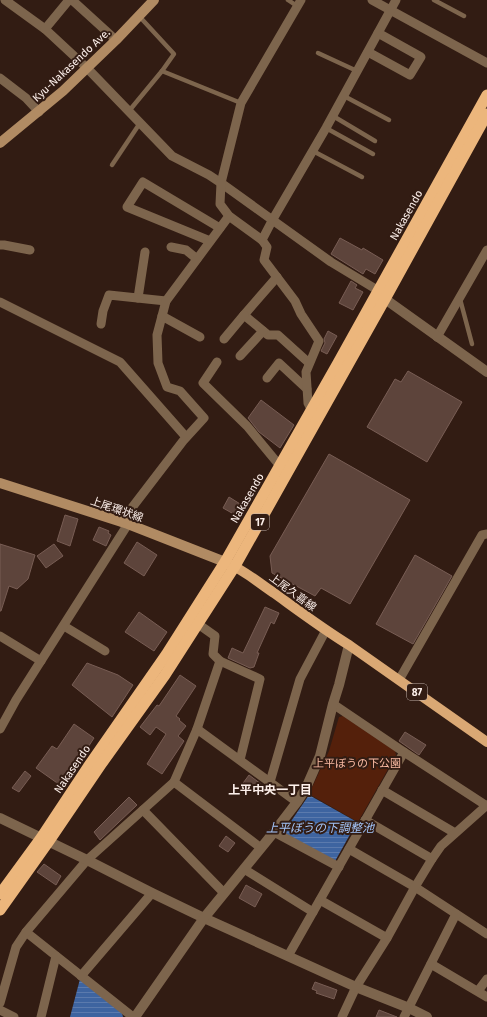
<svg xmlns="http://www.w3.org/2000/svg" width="487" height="1017" font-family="'Fira Sans','Noto Sans JP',sans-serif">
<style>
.green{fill:#54200b}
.water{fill:url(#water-rules)}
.building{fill:#5d443b;stroke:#785d54}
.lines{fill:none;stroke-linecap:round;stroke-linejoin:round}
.service{stroke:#7d654d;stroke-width:4.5}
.minor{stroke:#7d654d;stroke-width:9}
.tertiary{stroke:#7d654d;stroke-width:10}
.secondary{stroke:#b18b63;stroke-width:10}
.primary{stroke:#daa874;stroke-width:10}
.trunk{stroke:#ecb67c;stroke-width:11}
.labels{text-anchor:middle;stroke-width:4;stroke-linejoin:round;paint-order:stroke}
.shield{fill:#321c13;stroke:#c0b0aa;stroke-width:1}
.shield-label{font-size:10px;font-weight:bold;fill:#fdf0eb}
.street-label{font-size:11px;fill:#fdf0eb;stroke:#321c13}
.park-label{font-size:11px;fill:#f9b9a2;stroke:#321c13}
.neighbourhood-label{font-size:12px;font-weight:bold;fill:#fdf0eb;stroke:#321c13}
.water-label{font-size:12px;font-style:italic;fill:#a3c4f8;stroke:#321c13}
</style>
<defs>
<pattern id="water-rules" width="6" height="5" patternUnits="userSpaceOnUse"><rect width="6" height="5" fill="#3e64a0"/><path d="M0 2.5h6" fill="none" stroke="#5b7aad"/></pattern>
</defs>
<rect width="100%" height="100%" fill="#321c13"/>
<!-- green -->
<polygon class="green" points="343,716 395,751 396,755 358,822 309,794 329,751 339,717"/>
<!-- water -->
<g class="water">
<polygon points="309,795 357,822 334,863 286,836 285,830"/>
<polygon points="80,979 122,1013 123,1017 70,1017"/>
</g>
<!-- building -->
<g class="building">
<polygon points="340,238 362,250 363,248 383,260 375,274 366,269 363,274 331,254"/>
<polygon points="351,281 357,285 355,288 363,292 353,310 339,303"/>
<polygon points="328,331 337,336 327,354 321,351 325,343 324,339"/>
<polygon points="408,371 462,402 427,462 367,427 395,379 401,382"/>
<polygon points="261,400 294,425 280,448 259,432 248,418"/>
<polygon points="329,454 410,500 350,604 321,588 315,596 272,573 270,556"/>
<polygon points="229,497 245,507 239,517 223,508"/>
<polygon points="65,515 78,519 70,546 57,541"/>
<polygon points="99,527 109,531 108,533 111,535 106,546 93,540"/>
<polygon points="137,542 157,555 144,576 124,563"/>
<polygon points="0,544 35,555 28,579 17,589 9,586 1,611 0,611"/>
<polygon points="54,544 63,556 46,568 37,556"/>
<polygon points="415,555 452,576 413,644 376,624"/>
<polygon points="265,607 279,613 274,624 271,622 257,653 259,653 254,667 250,668 228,658 232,648 243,653"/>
<polygon points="139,612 167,632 154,651 125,632"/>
<polygon points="87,663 118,675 133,685 112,717 72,685"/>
<polygon points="180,675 196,686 176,716 180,719 179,720 186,726 178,736 184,741 162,774 147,764 166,734 156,727 150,735 140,727 157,705 159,706"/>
<polygon points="74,724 94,738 77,764 60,785 36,768 52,746 57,749"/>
<polygon points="405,732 426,745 419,755 399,741"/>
<polygon points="25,771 31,776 19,792 12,788"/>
<polygon points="249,775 261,784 257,788 249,792 238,790"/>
<polygon points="129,797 137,805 100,840 94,832"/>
<polygon points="226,836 235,843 228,852 219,846"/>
<polygon points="44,864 61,876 56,885 37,872"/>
<polygon points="246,885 262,894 255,907 239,898"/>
<polygon points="315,982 337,990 334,999 316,993 317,991 312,989"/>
<polygon points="379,1010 397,1017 376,1017"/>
</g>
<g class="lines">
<!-- service -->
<g class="service">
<polyline points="288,0 297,6"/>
<polyline points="434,0 464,16"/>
<polyline points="318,53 357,71"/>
<polyline points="162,71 241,103"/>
<polyline points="344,96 389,120"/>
<polyline points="129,111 162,71 174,54 139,16"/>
<polyline points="333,116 375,141"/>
<polyline points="326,128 373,154"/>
<polyline points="313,151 362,177"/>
<polyline points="112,165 140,123"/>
<polyline points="460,299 472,344"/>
</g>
<!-- minor -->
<g class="minor">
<polyline points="5,0 45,29 87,68 172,156 209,175 221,183 331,262 379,291"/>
<polyline points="72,0 116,40"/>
<polyline points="372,0 487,63"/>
<polyline points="45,29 69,0"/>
<polyline points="368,52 410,75 421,57 378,33"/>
<polyline points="0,78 26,98 39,112"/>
<polyline points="262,240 229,216 220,204 221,183 241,103 301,0"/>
<polyline points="210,241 127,207 143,182 220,228"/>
<polyline points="0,245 4,245 30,250"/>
<polyline points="171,247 186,250 197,259"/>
<polyline points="277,277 244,315 268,335 278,335 309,363"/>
<polyline points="138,298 145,252"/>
<polyline points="0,302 120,362 186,437"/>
<polyline points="162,316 200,337"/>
<polyline points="101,324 103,311 109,295 166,301"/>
<polyline points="437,337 487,250"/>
<polyline points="224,339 244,315"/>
<polyline points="240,356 263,331"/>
<polyline points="217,362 203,383 247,426 280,466"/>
<polyline points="267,378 279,363 307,389"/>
<polyline points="312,411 308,403 306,372 319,341 301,314 295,301 264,260 267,247 262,240 273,219 326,128 396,0"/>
<polyline points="121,522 183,441 204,418 180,391 167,387 158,363 157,335 166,301 229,216"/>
<polyline points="198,624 215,636 213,654 220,661 260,679 240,760"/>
<polyline points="64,626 105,651"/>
<polyline points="0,636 41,661"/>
<polyline points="399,680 482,535 487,534"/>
<polyline points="333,704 404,752 487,806"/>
<polyline points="0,729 16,700 128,524"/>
<polyline points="197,729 297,802"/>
<polyline points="174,782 261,848"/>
<polyline points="270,782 300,679 326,630"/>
<polyline points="382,790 455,833"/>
<polyline points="143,810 224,893"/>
<polyline points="365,820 432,859"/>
<polyline points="274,832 339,867"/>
<polyline points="349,849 415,887 487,934"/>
<polyline points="244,869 313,912"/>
<polyline points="320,900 387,938"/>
<polyline points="26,932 133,1017"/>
<polyline points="288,956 404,752"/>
<polyline points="431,964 487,997"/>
<polyline points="81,976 152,893"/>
<polyline points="478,991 487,979"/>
<polyline points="0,1003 16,947 26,932 87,860 174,782 197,729 220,661"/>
<polyline points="0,1010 14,1017"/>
<polyline points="41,1017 56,956"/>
<polyline points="342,1017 356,987 387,938 415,887 432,859 441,846 487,805"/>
<polyline points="404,1017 456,914"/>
</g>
<!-- tertiary -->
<g class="tertiary">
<polyline points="385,299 487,372"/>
<polyline points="0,818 87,860 152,893 204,918 356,987 409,1008 427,1017"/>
<polyline points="135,1017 204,918 274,832 297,802 306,788 320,756 333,704 339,685 349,645"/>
</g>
<!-- secondary -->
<g class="secondary">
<polyline points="0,143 63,91 116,40 154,0"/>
<polyline points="0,483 128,524 225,562"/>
</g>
<!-- primary -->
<path class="primary" d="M227,563C244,570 259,583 274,593C299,611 323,629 349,645L487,742"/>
<!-- trunk -->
<g class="trunk">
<polyline points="0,894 41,838 88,767 166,655 225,562 338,363 487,95"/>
<polyline points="0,910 49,841 102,763 165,675 235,566 385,299 487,114"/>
</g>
</g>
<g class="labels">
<!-- shield labels -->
<g class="shield">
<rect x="251" y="514" width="18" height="16" rx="3"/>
<rect x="407" y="684" width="20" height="16" rx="3"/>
</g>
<g class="shield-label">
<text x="260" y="526">17</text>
<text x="417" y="696">87</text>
</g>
<!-- street labels -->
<g class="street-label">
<text transform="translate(71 65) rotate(-43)" y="4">Kyu-Nakasendo Ave.</text>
<text transform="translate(406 215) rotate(-61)" y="4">Nakasendo</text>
<text transform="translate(247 498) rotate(-60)" y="4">Nakasendo</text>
<text transform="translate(117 509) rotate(19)" y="4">上尾環状線</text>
<text transform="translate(293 592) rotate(36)" y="4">上尾久喜線</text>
<text transform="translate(72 769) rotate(-56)" y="4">Nakasendo</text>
</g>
<!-- park labels -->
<g class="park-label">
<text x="357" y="767">上平ぼうの下公園</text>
</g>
<!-- neighbourhood labels -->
<g class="neighbourhood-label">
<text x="270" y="794">上平中央一丁目</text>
</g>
<!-- water labels -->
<g class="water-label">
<text x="320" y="832">上平ぼうの下調整池</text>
</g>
</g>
</svg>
